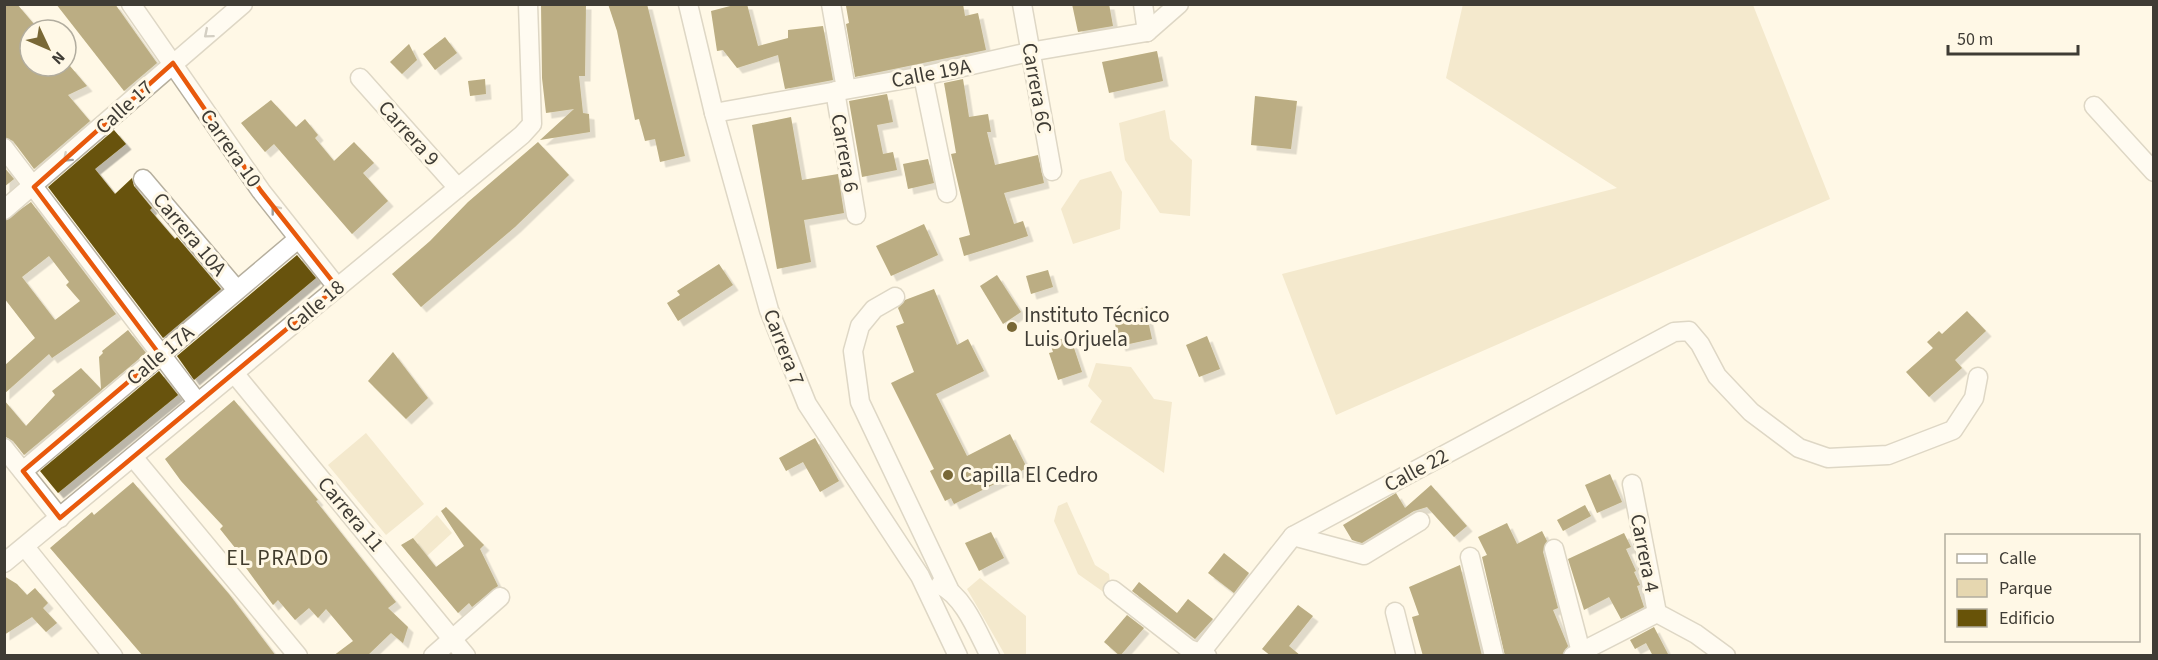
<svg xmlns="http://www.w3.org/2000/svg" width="2158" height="660" font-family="'Source Sans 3',sans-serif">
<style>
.green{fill:#e6d7b0}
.building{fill:#685308;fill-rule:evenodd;filter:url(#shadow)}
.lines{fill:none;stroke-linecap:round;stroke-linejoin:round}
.minor-casing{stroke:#b6af9e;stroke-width:21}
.minor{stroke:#fff;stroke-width:18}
.oneway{stroke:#9f9e9a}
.marked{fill:none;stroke:#e8590c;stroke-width:4.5;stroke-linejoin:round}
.poi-dot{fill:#796836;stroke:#fff8e6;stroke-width:2}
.labels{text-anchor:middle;stroke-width:6;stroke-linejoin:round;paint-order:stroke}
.street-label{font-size:21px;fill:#3f3c35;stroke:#fff8e6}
.poi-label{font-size:21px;fill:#3f3c35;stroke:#fff8e6;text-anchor:start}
.neighbourhood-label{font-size:22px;letter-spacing:1.5px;fill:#413c2d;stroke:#fff8e6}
</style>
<defs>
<filter id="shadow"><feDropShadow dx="5.5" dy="5.5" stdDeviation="0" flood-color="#0004"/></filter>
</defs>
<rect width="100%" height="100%" fill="#fff8e6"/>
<!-- green -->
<g class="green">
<polygon points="1463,4 1753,5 1830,199 1336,415 1282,274 1617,188 1446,78"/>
<polygon points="1165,110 1170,139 1192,160 1190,216 1160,213 1125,160 1119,123"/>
<polygon points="1111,171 1122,192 1120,229 1073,244 1061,209 1080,180"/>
<polygon points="1096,363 1131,367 1154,399 1172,402 1164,473 1090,422 1102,401 1088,386"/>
<polygon points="366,433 424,504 386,535 328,465"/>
<polygon points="1067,502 1095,565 1109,574 1112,598 1078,574 1054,521 1058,506"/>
<polygon points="437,515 452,533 427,556 413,538"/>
<polygon points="980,578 1026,616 1026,655 1005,655 967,589"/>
</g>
<!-- building -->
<g class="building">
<polygon points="4,4 17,4 39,30 30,30 30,66 70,66 87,86 68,95 90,121 34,169 13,141 4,137"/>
<polygon points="56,4 115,4 157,63 124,91"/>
<polygon points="541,4 586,4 585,76 579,76 583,113 589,114 590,132 540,140 574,109 546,113 542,78"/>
<polygon points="608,4 647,4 685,156 660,162 655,139 645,141 639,119 635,120 617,31"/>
<polygon points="738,4 747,4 758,46 788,38 788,30 823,26 833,80 785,89 778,55 737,68 723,50 717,51 711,11"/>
<polygon points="854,4 963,4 965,16 978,13 986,50 855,77 846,24 849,23 846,6"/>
<polygon points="1072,4 1109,4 1113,26 1078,32"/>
<polygon points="445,37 457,53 435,70 423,54"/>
<polygon points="409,44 417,60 402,74 390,62"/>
<polygon points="1157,51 1163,81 1109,93 1102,62"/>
<polygon points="485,79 486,94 470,96 468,81"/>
<polygon points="963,79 969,117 988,114 991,132 987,132 995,165 1038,155 1044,183 1004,193 1014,224 1023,221 1028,236 964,256 959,238 970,235 951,154 956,153 944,83"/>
<polygon points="887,94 893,122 877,125 883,154 893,152 897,170 862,177 849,101"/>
<polygon points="1255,96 1297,101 1291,149 1251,145"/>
<polygon points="271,100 296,127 305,119 318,135 315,138 334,161 354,142 374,163 363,173 388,201 352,234 274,144 265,152 241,123"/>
<polygon points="791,117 802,180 838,174 844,213 804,220 811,262 777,269 752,125"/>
<polygon points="114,130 126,144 95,169 115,194 132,178 134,186 152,208 150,210 175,239 177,237 221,289 163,338 48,187"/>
<polygon points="538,142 569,175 515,227 421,307 392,274 430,241 468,202"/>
<polygon points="928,159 934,183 908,189 903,164"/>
<polygon points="4,167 14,179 4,187"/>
<path d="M31,202L116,314L52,358L49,354L4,394V366L35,338L4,298V221ZM49,256L69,282L66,285L80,301L55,320L22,277Z"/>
<polygon points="924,224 938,255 891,276 876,246"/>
<polygon points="297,255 316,278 194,380 177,356"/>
<polygon points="719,264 733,285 678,321 667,303 680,295 677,291"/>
<polygon points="1048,270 1053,287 1031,294 1026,276"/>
<polygon points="997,275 1021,312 1003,324 980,286"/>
<polygon points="934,289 957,345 968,339 984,371 936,394 967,456 1010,434 1027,468 954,504 951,498 945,501 930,471 934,469 891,383 914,372 896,326 904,323 898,308 905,300"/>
<polygon points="1145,307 1152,339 1120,346 1113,315"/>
<polygon points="1967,311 1986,331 1955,360 1962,368 1929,397 1906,372 1933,348 1927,342 1939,331 1942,334"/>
<polygon points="128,330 146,353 24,455 13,441 4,436 4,400 26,426 55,395 52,391 81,368 101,389 99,357 103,353 102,351"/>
<polygon points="1207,336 1220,369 1199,377 1186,345"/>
<polygon points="1064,338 1066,344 1072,342 1082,372 1058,380 1049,353 1053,352 1050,343"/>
<polygon points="393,352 428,398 406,419 368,381"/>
<polygon points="159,371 178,395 58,493 40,471"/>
<polygon points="234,400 318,500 316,501 396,602 388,608 408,627 403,643 391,633 367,656 333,656 353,641 326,609 318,618 309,608 295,620 278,600 273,605 241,561 244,559 220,529 223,526 181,481 165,459"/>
<polygon points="815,438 839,481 820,492 803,462 786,471 779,458"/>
<polygon points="1610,474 1622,502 1597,513 1585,485"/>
<polygon points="133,482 229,594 276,656 143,656 50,548 92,512 94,515"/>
<polygon points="1431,485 1467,526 1454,537 1427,507 1414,511 1362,543 1352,540 1343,525 1396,493 1405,508"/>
<polygon points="1585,505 1591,516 1563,531 1557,520"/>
<polygon points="446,507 484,545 480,549 498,586 472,607 469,603 458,613 401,545 413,538 436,567 464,546 441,511"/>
<polygon points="1507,523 1517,544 1542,531 1547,541 1543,552 1558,608 1553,610 1568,646 1562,656 1505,656 1482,557 1487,555 1478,537"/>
<polygon points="991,532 1004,558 979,571 965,543"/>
<polygon points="1624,533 1631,547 1626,549 1636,571 1634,572 1640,585 1637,586 1644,607 1621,619 1609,597 1584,610 1568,559"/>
<polygon points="1224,553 1249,573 1234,593 1208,573"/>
<polygon points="1460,565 1482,656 1423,656 1412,617 1419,615 1409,587"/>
<polygon points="4,576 17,584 27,595 35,588 48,603 43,608 57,623 46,632 32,617 4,635"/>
<polygon points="1139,582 1177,613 1188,599 1213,619 1195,639 1132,591"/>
<polygon points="1298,605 1313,616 1289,646 1301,656 1271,656 1262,649"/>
<polygon points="1127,615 1144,628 1120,656 1104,642"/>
<polygon points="1654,627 1669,656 1653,656 1646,643 1635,649 1630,640"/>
</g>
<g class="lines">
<defs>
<g id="minor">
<polyline points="131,4 261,191 337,287"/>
<polyline points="688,4 714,113 769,310 807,404 920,576 958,656"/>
<polyline points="831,4 846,89"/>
<polyline points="1022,4 1052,171"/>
<polyline points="1143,4 1147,32"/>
<polyline points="1147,32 1179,4"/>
<polyline points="923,76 947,193"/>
<polyline points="360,78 458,188"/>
<polyline points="835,91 856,215"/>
<polyline points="2094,106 2154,172"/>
<polyline points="714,113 923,76 1029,52 1147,32"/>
<polyline points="4,148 198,403"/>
<polyline points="143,179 237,290"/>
<polyline points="4,210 243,4"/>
<polyline points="895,297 874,309 860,326 853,351 860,402 949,589"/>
<polyline points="234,373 466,656"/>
<polyline points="4,448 60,518"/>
<polyline points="133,457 298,656"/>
<polyline points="23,471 298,239"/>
<polyline points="1632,484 1657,613 1696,634 1726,656"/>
<polyline points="1293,536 1364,555 1420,521"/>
<polyline points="25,547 113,656"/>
<polyline points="1554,549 1581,652 1585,656"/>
<polyline points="1470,557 1494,656"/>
<polyline points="4,563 522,135 532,124 528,4"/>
<path d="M940,585C964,596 978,633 990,656"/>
<polyline points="1113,590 1189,649 1207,656"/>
<polyline points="1395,612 1406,656"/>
<polyline points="433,656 500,597"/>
<polyline points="1198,656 1293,536 1674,332 1689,331 1700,344 1717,376 1751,412 1799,448 1828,458 1888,455 1953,430 1974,398 1978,377"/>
<polyline points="1573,656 1657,613"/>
</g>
</defs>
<!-- minor casing -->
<use href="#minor" class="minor-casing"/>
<!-- minor -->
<use href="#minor" class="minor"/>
</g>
<!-- one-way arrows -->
<defs><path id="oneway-chevron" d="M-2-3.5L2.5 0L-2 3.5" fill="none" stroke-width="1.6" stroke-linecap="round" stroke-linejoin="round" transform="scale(1.5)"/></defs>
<g class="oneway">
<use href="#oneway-chevron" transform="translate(208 34) rotate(140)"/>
<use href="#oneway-chevron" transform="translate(67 158) rotate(138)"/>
<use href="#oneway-chevron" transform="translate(275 209) rotate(-128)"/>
</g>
<!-- marked area -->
<path d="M0 0H2158V660H0ZM173,63L261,191L337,287L60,518L23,471L160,355L34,187Z" fill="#fff8e6" fill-opacity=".55" fill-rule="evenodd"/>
<path class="marked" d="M173,63L261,191L337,287L60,518L23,471L160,355L34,187Z"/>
<!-- markers -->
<g class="poi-dot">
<circle cx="1012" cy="327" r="6"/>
<circle cx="948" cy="475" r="6"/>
</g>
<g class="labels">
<!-- street labels -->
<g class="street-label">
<text transform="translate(931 73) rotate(-11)" y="7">Calle 19A</text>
<text transform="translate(1037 88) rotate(80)" y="7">Carrera 6C</text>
<text transform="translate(124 107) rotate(-42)" y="7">Calle 17</text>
<text transform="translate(409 133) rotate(48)" y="7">Carrera 9</text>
<text transform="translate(231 148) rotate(55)" y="7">Carrera 10</text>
<text transform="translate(845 153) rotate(80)" y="7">Carrera 6</text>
<text transform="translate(190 234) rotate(50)" y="7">Carrera 10A</text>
<text transform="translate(315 306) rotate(-40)" y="7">Calle 18</text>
<text transform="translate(784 347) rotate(69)" y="7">Carrera 7</text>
<text transform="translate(160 355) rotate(-40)" y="7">Calle 17A</text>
<text transform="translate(1416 470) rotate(-28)" y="7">Calle 22</text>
<text transform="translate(351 514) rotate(50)" y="7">Carrera 11</text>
<text transform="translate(1645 553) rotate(79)" y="7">Carrera 4</text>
</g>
<!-- poi labels -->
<g class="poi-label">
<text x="1024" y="322">Instituto Técnico<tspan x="1024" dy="24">Luis Orjuela</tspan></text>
<text x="960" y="482">Capilla El Cedro</text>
</g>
<!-- neighbourhood labels -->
<g class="neighbourhood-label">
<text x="278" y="565">EL PRADO</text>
</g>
</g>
<!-- border -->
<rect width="2158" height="660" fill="none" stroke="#3f3c35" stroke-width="12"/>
<!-- legend -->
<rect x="1945" y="534" width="195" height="108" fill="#fff8e6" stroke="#b2ad9f" stroke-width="1.5"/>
<rect x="1957" y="554" width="30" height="9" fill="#ffffff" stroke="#b2ad9f" stroke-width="1.5"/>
<text x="1999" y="564" font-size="18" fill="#3f3c35">Calle</text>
<rect x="1957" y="579" width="30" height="18" fill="#e6d7b0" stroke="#b2ad9f" stroke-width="1.5"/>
<text x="1999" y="594" font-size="18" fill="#3f3c35">Parque</text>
<rect x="1957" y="609" width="30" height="18" fill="#685308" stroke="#b2ad9f" stroke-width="1.5"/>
<text x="1999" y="624" font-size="18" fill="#3f3c35">Edificio</text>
<!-- north arrow -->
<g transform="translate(48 48) rotate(134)"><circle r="28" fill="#fff8e6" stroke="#b2ad9f" stroke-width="1.5"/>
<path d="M0-4.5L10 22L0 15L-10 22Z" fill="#796836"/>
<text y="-9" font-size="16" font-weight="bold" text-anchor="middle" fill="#3f3c35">N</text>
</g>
<!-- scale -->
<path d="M1948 45v9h130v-9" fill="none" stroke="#3f3c35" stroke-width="3"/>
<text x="1957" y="45" font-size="18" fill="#3f3c35" stroke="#fff8e6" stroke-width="4.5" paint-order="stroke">50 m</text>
</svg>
